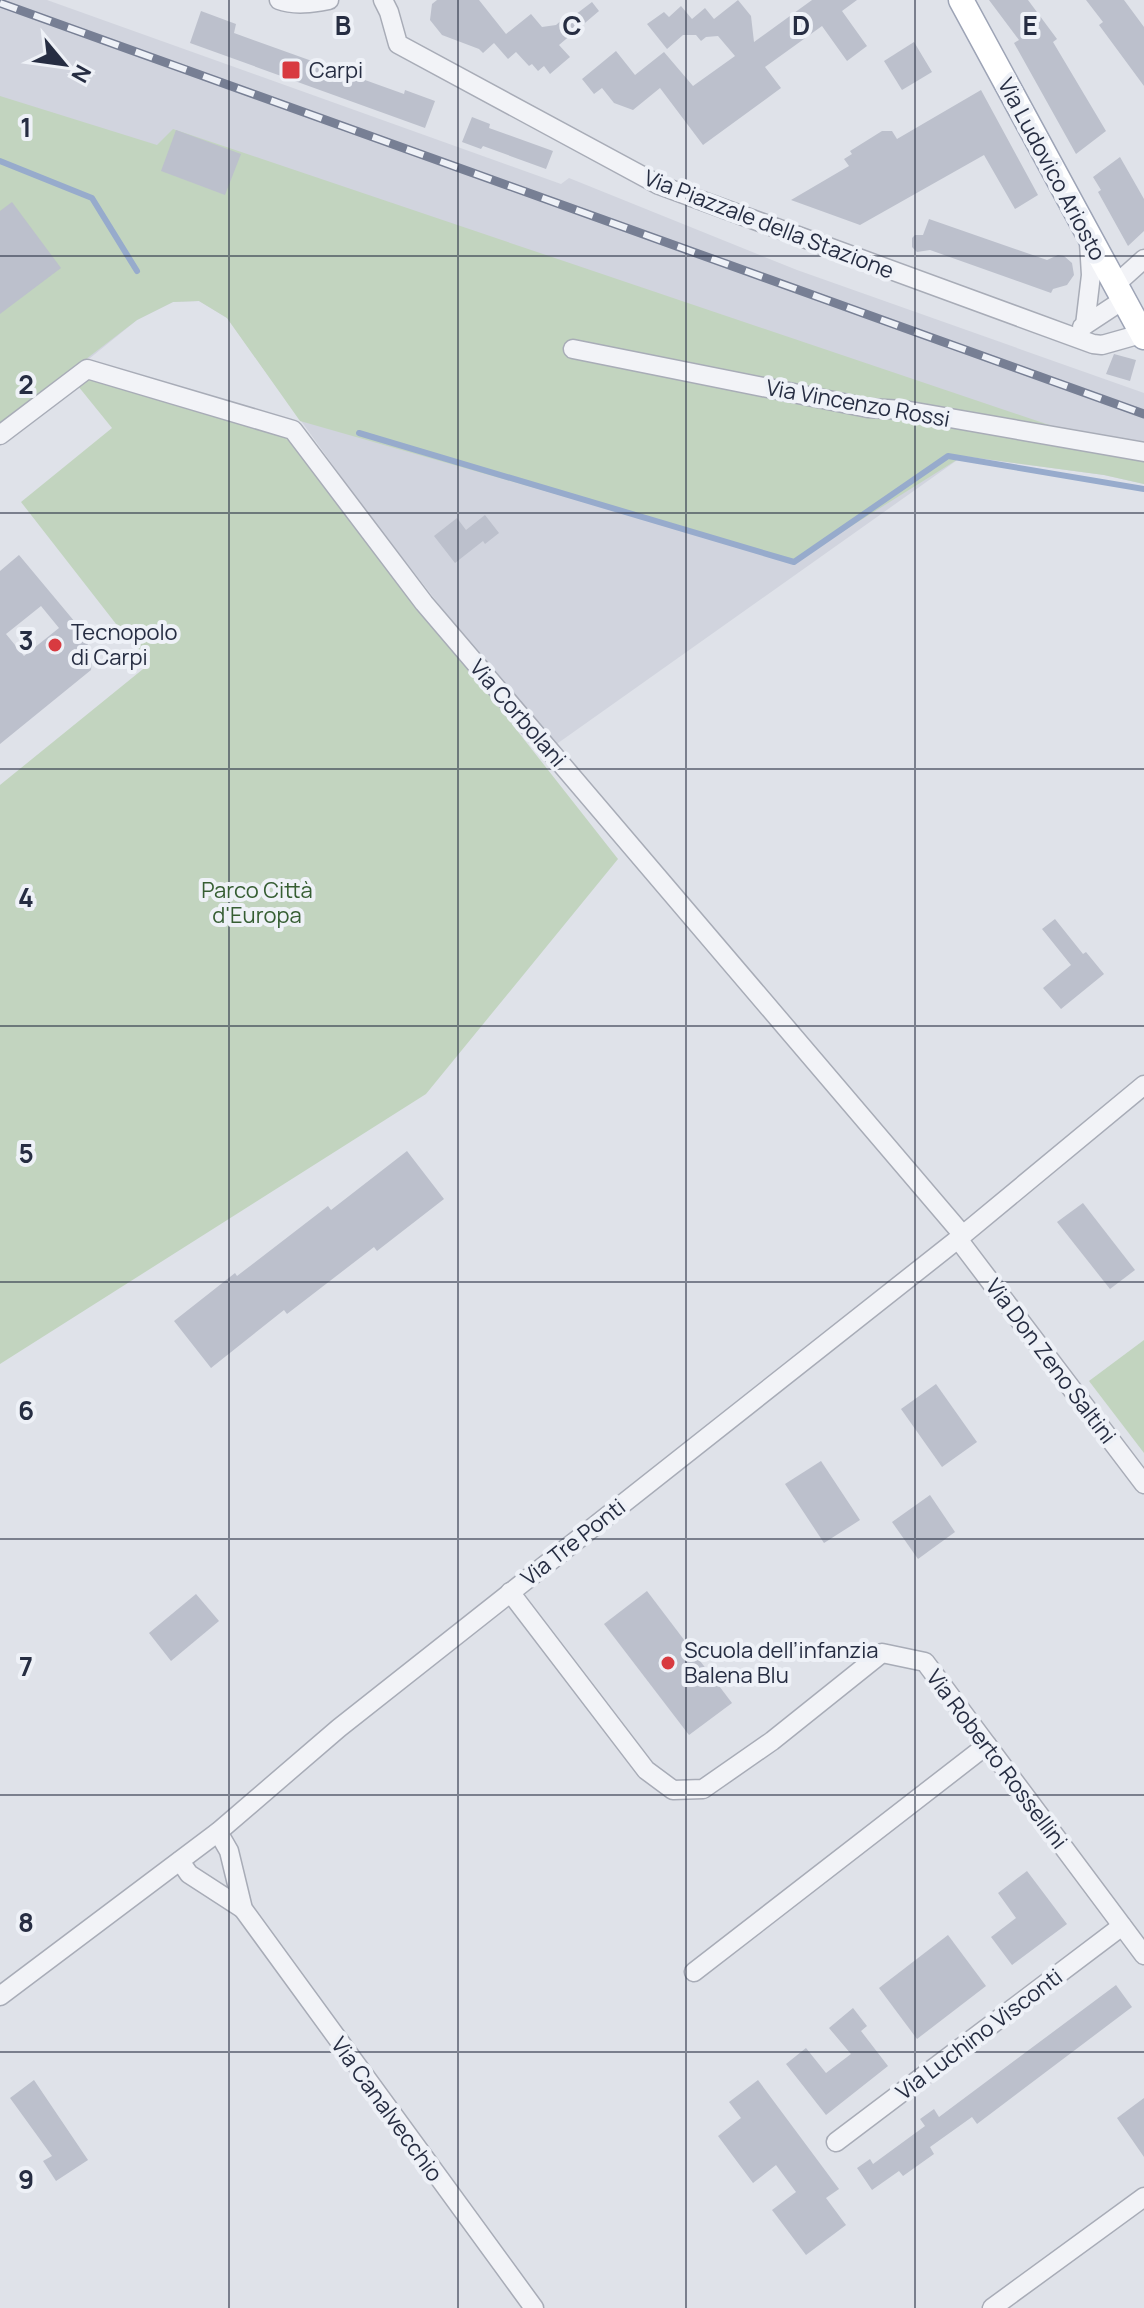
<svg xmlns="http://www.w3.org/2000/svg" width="1144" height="2308" font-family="Manrope,sans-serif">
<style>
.built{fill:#d1d4de}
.green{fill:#c2d4bf}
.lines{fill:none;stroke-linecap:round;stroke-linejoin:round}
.stream{stroke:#97abcc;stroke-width:6}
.building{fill:#bcc0cc;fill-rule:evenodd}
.minor-casing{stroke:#a8acb7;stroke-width:21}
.major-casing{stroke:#9da4b6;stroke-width:27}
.minor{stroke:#f2f3f7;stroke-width:18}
.major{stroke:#fff;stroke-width:24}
.rail-casing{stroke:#777f94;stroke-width:9}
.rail{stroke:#eef1f7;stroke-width:6;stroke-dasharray:18;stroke-linecap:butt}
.grid{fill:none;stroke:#262d42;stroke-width:2;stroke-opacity:0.55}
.poi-dot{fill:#d83a40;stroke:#eef1f7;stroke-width:3}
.labels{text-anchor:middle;stroke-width:8;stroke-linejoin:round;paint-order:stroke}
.poi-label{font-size:22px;fill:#262d42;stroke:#eef1f7;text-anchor:start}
.street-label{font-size:22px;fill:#262d42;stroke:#eef1f7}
.park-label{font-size:22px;fill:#365e33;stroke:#eef1f7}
.grid-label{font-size:26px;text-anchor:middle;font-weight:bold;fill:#262d42;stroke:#eef1f7;stroke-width:8;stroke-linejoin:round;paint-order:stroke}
</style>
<rect width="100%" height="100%" fill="#dfe2e9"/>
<!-- built -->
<polygon class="built" points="0,0 47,0 561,184 569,178 797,270 1144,393 1144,484 1104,475 963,456 551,748 363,507 227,318 199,301 173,302 137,320 0,431"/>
<!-- green -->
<g class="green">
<polygon points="0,96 157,145 173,129 1144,457 1144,484 1104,475 963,456 794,562 300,421 227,318 199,301 173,302 137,320 0,425"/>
<polygon points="92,375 284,434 618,859 426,1094 0,1364 0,785 148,665 21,502 112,428 78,386"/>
<polygon points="1144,1340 1144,1453 1089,1381"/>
</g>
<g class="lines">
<!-- stream -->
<g class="stream">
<polyline points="0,161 92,198 137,271"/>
<polyline points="359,433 794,562 948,456 1144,489"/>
</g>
</g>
<!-- building -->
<g class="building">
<polygon points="437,0 479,0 506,34 531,14 542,27 556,25 564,18 567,21 592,2 599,11 559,45 570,57 550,74 544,66 538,71 532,64 529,66 516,52 508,59 494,43 483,53 479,49 442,35 430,20 432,4"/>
<polygon points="738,0 751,16 754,42 812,0 857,0 842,11 867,46 847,61 822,26 765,67 781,88 703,145 660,88 633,110 614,103 602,88 594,94 582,79 616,51 635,75 664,52 693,86 735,56 718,36 706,37 701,41 696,35 683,35 667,49 647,24 664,12 669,17 681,6 692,19 705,8 714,19"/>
<polygon points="989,0 1028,0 1057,39 1053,42 1106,131 1076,154 1014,43 1019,40"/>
<polygon points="1086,0 1124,0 1144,27 1144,86 1099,25 1103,22"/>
<polygon points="201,11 236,24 234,33 404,94 405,90 435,101 425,128 190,43"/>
<polygon points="914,42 932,72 902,90 884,61"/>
<polygon points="981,90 1038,195 1015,209 984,155 860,225 791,200 849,166 844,159 852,154 850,151 882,131 892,131 897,139"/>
<polygon points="472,117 490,124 489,128 553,151 546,169 483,146 481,149 462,142"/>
<polygon points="176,130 241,154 225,195 161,171"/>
<polygon points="1120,157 1144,199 1144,231 1128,246 1098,192 1101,190 1093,177"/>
<polygon points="12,202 61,268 0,314 0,211"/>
<polygon points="929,219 1047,260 1058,255 1064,256 1072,263 1074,275 1067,285 1053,289 1051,293 930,250 917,252 912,247 912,238 915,235 923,235"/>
<polygon points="1114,354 1136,360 1130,381 1106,374"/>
<polygon points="485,515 499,533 485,544 483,541 455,563 434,536 457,518 466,530"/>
<path d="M19,555L85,634L92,662L91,670L0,744V571ZM41,606L59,628L24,656L6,634Z"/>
<polygon points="1055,919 1083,954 1086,952 1104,974 1061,1009 1043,988 1071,965 1042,929"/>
<polygon points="407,1151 444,1199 377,1251 374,1247 287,1314 284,1310 211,1368 174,1321 235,1273 237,1276 328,1206 331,1210"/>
<polygon points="1083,1203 1135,1270 1110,1289 1057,1222"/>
<polygon points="936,1384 977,1442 942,1467 901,1409"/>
<polygon points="821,1461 860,1520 824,1543 785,1484"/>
<polygon points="930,1495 955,1532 918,1559 892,1522"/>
<polygon points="647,1591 732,1703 689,1735 604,1624"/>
<polygon points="196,1594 219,1621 171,1661 149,1633"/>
<polygon points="1027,1871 1067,1924 1012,1965 991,1937 1016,1918 998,1893"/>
<polygon points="948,1935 986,1986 917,2039 879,1988"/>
<polygon points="1116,1985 1132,2007 977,2124 972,2117 930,2147 934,2154 903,2176 899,2171 872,2190 857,2168 870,2159 873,2164 925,2126 920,2119 934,2109 939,2117"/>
<polygon points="853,2008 867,2026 861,2031 888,2066 826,2115 786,2064 806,2048 826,2073 851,2054 829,2028"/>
<polygon points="34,2080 88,2160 56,2181 43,2161 52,2156 10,2098"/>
<polygon points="758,2080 839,2189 826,2198 846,2225 806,2255 772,2210 796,2192 776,2165 753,2183 718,2136 741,2118 729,2102"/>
<polygon points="1144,2098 1144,2157 1117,2118"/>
</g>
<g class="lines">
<defs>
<g id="minor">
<path d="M279,0C295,6 313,3 329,0"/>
<polyline points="383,0 389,12 398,44 659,185 1093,344 1102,345 1141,334"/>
<polyline points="1115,285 1144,259"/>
<polyline points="1085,325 1091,275 1089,242"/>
<polyline points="1082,327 1123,300"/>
<polyline points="573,349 868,408 904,410 1144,452"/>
<polyline points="0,435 87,369 293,430 424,603 962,1234"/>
<polyline points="958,1239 1144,1484"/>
<polyline points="510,1592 646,1770 673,1790 703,1789 772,1741 882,1653 925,1662 1144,1955"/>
<polyline points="218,1832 229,1851 243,1909 534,2308"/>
<polyline points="180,1861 189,1874 243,1909"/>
<polyline points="694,1972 987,1745"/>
<polyline points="0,1996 218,1832 339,1728 958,1239 1144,1085"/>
<polyline points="836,2142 1122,1926"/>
<polyline points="992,2308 1144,2197"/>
</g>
<polyline id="major" points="961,0 1144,337"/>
</defs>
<!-- minor casing -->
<use href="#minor" class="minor-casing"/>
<!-- major casing -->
<use href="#major" class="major-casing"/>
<!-- minor -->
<use href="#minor" class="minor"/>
<!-- major -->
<use href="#major" class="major"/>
<defs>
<polyline id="rail" points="0,3 1144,414"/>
</defs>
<!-- rail casing -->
<use href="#rail" class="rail-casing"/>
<!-- rail -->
<use href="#rail" class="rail"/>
</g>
<!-- grid -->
<path class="grid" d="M229,0V2308M458,0V2308M686,0V2308M915,0V2308M0,256H1144M0,513H1144M0,769H1144M0,1026H1144M0,1282H1144M0,1539H1144M0,1795H1144M0,2052H1144"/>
<!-- markers -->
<g class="poi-dot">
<rect x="281" y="60" width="20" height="20" rx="4"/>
<circle cx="55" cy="645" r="8"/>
<circle cx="668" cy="1663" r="8"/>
</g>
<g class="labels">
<!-- poi labels -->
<g class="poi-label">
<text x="309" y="78">Carpi</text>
<text x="71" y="640">Tecnopolo<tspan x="71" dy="25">di Carpi</tspan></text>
<text x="684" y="1658">Scuola dell’infanzia<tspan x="684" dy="25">Balena Blu</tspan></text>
</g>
<!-- street labels -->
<g class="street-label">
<text transform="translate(1052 169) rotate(62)" y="8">Via Ludovico Ariosto</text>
<text transform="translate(769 224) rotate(21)" y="8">Via Piazzale della Stazione</text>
<text transform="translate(858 403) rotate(10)" y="8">Via Vincenzo Rossi</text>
<text transform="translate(518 713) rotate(49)" y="8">Via Corbolani</text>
<text transform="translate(1051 1361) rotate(53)" y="8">Via Don Zeno Saltini</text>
<text transform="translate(573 1542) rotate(-38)" y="8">Via Tre Ponti</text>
<text transform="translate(997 1759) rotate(53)" y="8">Via Roberto Rossellini</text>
<text transform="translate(979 2034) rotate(-37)" y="8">Via Luchino Visconti</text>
<text transform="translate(387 2109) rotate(54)" y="8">Via Canalvecchio</text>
</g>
<!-- park labels -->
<g class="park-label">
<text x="257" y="898">Parco Città<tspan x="257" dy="25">d'Europa</tspan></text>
</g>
</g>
<g class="grid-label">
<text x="343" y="35">B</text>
<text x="572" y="35">C</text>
<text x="801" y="35">D</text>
<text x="1030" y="35">E</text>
<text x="26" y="137">1</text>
<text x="26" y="394">2</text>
<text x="26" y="650">3</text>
<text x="26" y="907">4</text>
<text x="26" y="1163">5</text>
<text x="26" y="1420">6</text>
<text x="26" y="1676">7</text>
<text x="26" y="1932">8</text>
<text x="26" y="2189">9</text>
</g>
<!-- north arrow -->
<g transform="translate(64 64) rotate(119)" stroke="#eef1f7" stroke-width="6" paint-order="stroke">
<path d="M0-6L14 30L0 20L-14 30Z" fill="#262d42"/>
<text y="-12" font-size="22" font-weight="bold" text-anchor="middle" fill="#262d42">N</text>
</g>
</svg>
